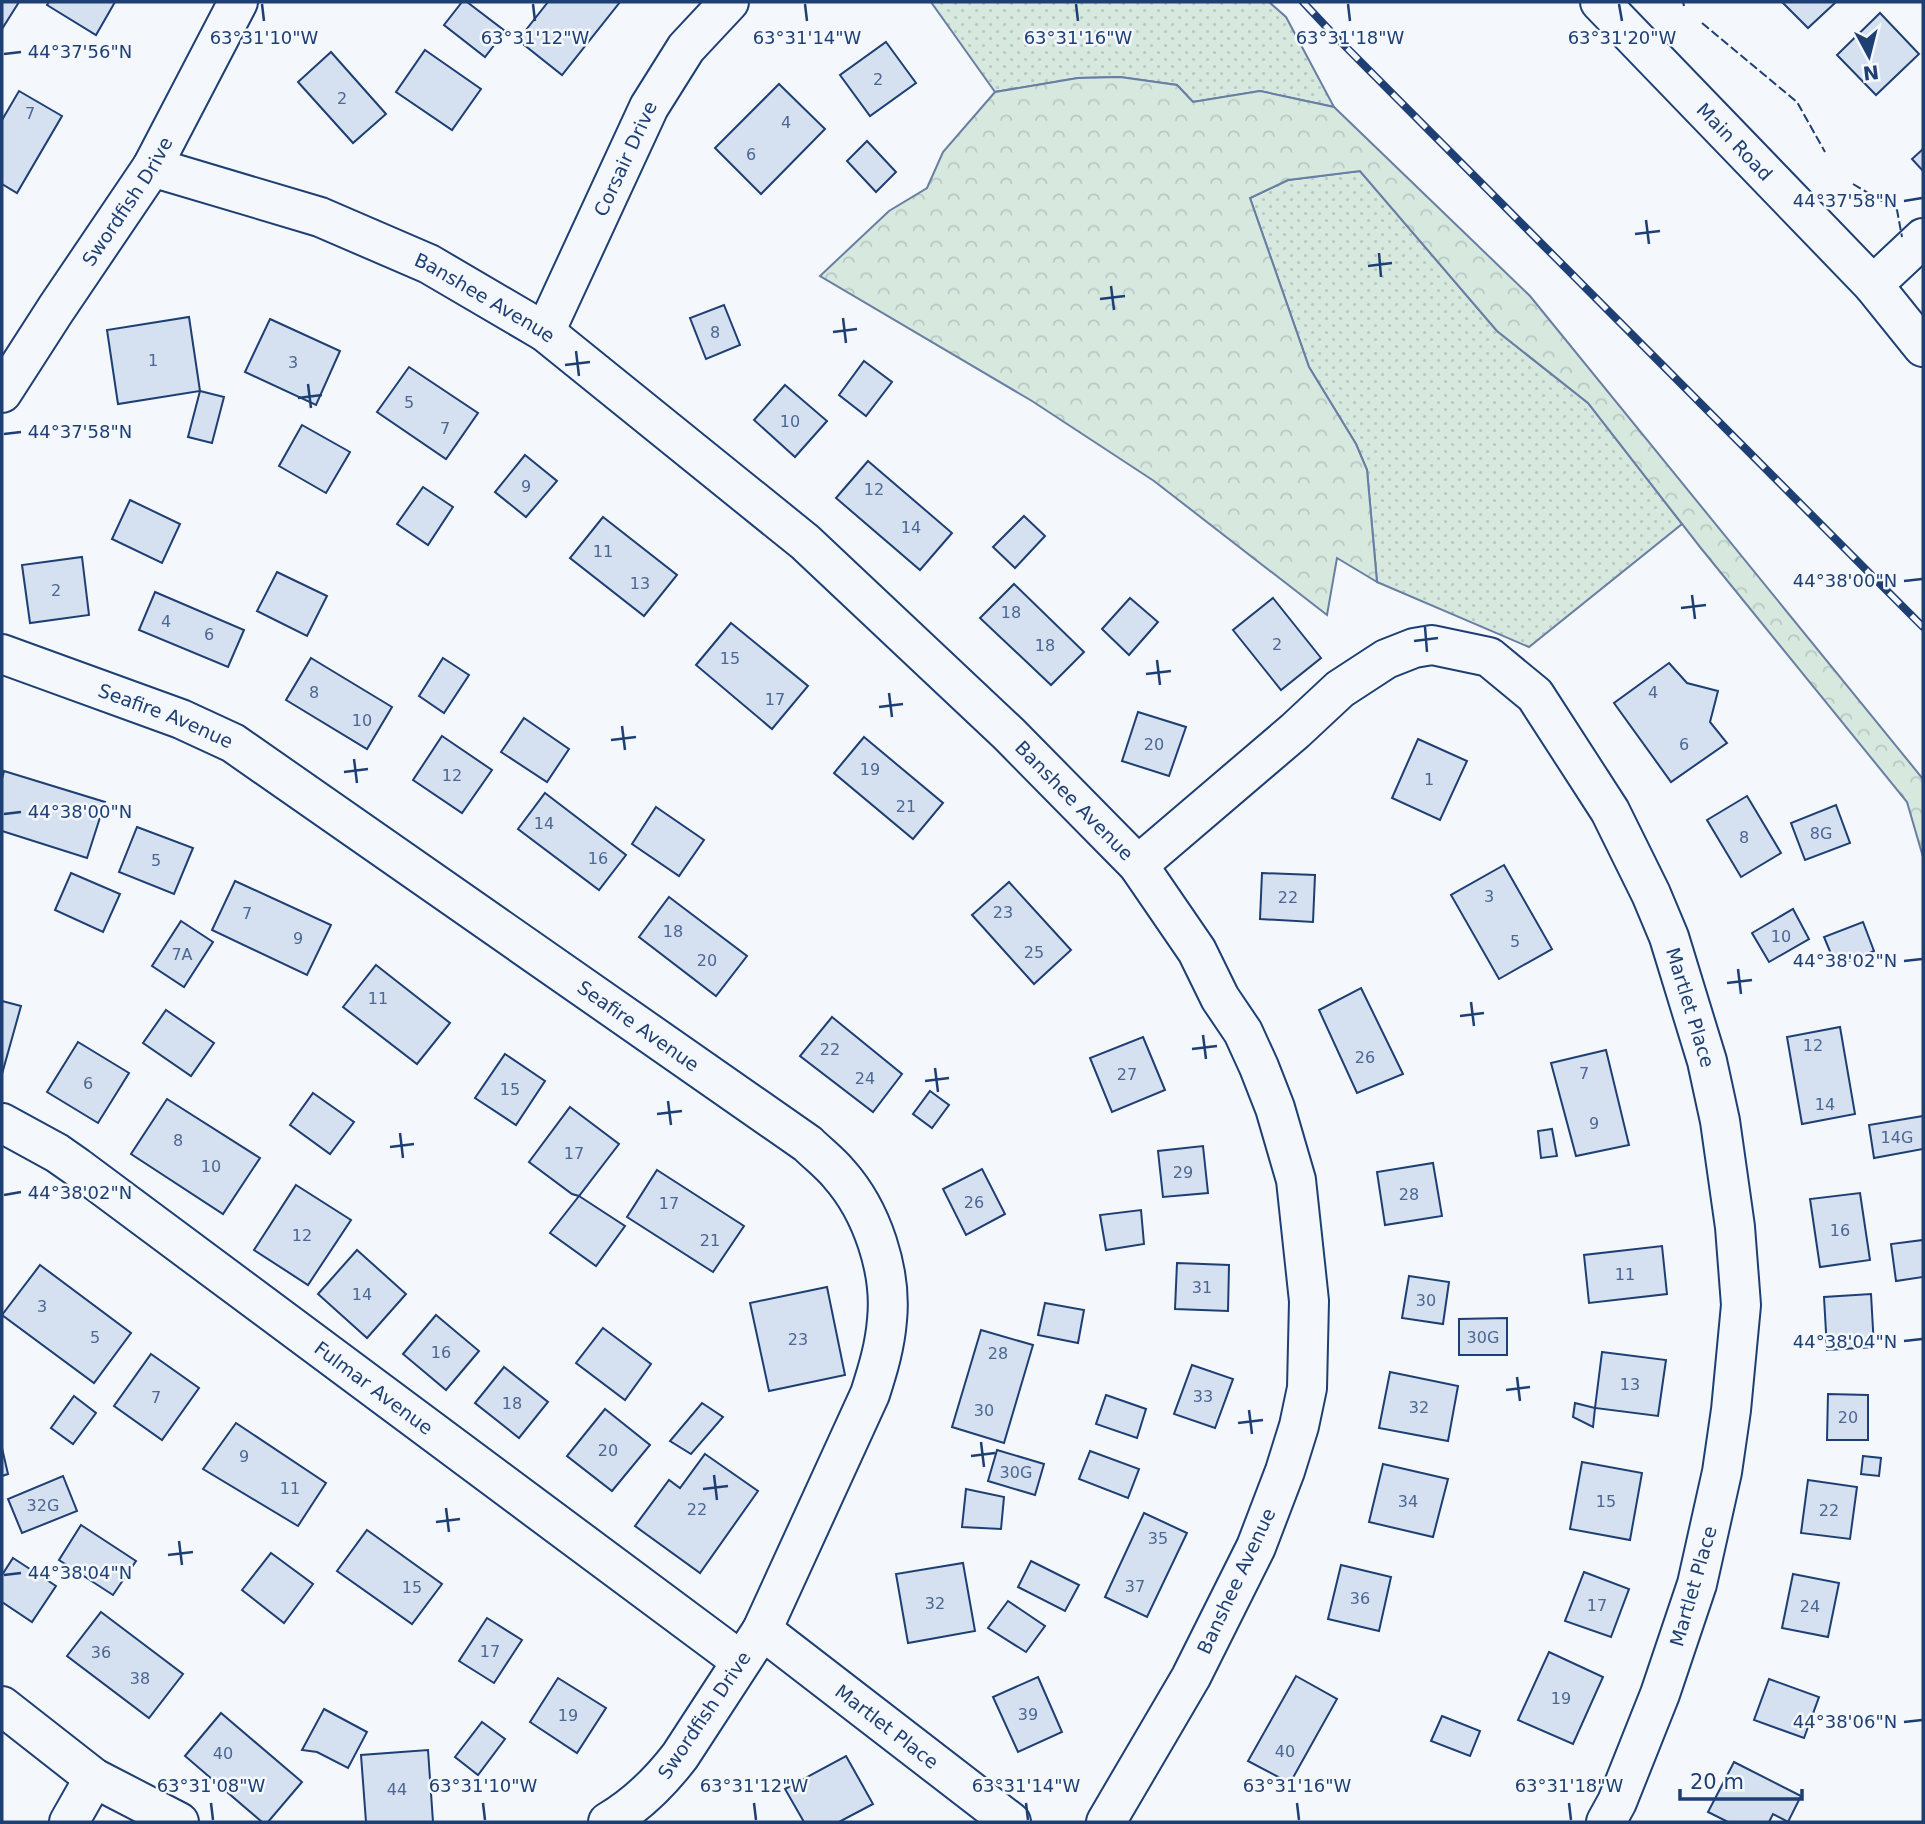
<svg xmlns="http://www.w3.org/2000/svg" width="1925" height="1824" font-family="'DejaVu Sans',sans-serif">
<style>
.green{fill:url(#green-dots);stroke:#687fa3;stroke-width:2}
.forest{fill:url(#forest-crowns);stroke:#687fa3;stroke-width:2}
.building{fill:#d5e0f0;stroke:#1d3f73;stroke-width:2}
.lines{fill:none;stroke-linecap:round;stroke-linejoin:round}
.minor-casing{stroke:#1d3f73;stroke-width:42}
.major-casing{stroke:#1d3f73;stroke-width:42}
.minor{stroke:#f4f7fb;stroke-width:38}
.major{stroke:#f4f7fb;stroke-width:38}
.rail-casing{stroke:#1d3f73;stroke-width:8}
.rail{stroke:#f4f7fb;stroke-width:5;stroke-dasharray:16;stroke-linecap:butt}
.fence{stroke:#1d3f73;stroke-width:2;stroke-dasharray:9 3.5;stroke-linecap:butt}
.ticks{fill:none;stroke:#1d3f73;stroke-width:2.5}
.labels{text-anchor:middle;stroke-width:5;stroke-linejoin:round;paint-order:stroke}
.number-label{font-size:16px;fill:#4b6792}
.street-label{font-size:19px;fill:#1d3f73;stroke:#f4f7fb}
.ticks-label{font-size:18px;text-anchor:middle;fill:#1d3f73;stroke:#f4f7fb;stroke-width:5;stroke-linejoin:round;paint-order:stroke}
</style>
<defs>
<pattern id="green-dots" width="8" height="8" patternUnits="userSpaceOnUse" patternTransform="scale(1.75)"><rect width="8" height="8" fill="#d7e8df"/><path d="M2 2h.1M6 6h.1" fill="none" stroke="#b8c8c3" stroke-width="1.8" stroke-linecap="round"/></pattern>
<pattern id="forest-crowns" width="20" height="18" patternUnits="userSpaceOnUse" patternTransform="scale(1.75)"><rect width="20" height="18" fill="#d7e8df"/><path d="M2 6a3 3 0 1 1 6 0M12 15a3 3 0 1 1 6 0" fill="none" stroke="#b8c8c3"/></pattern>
</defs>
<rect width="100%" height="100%" fill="#f4f7fb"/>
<!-- green -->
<g class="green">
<polygon points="931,2 1269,2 1286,17 1334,107 1260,91 1193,102 1177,85 1120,77 1078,78 995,92"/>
<polygon points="1360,171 1497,331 1588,403 1682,524 1529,647 1377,582 1367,470 1356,444 1309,367 1250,198 1288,180"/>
</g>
<!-- forest -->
<polygon class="forest" points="1120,77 1177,85 1193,102 1260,91 1334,107 1530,296 1923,779 1923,857 1907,802 1700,547 1588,403 1497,331 1360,171 1288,180 1250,198 1309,367 1356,444 1367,470 1377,582 1337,558 1327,615 1154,481 1032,401 820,276 889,211 927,188 943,152 995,92 1078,78"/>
<!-- building -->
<g class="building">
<polygon points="2,2 19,2 2,29"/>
<polygon points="49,2 115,2 96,35 47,5"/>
<polygon points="462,2 467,2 505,31 485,57 444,25"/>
<polygon points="548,2 620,2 562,75 518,40"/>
<polygon points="1782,2 1836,2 1808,28"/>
<polygon points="1880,13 1919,54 1876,95 1837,55"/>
<polygon points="886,42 916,83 870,116 840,75"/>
<polygon points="425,50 481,89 452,130 396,92"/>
<polygon points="331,52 386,114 353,143 298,82"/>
<polygon points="779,84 825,129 761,194 715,148"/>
<polygon points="19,91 62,116 17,193 2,184 2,120"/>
<polygon points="867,141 896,172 876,192 847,161"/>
<polygon points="1923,149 1923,171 1912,159"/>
<polygon points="724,305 740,345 706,359 690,318"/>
<polygon points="189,317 200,391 118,404 107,330"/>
<polygon points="270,319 340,351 316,405 245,372"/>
<polygon points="864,361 892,382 866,416 839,395"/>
<polygon points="409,367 478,413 446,459 377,412"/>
<polygon points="785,385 827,421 795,457 754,420"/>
<polygon points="200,391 224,397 212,443 188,437"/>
<polygon points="302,425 350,452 326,493 279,466"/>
<polygon points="525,455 557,481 526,517 495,492"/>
<polygon points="868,461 952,533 920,570 836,498"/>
<polygon points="423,487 453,507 428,545 397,524"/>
<polygon points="130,500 180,524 162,563 112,539"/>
<polygon points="1024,516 1045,536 1015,568 993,547"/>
<polygon points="603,517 677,575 644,616 570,558"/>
<polygon points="82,557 89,615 30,623 22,565"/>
<polygon points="277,572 327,596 307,636 257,611"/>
<polygon points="1014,584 1084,652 1051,685 980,618"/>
<polygon points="155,592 244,630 228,667 139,630"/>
<polygon points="1130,598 1158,622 1129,655 1102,629"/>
<polygon points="1273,598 1321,658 1281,690 1233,630"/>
<polygon points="731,623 808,686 772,729 696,665"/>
<polygon points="311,658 392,707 367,749 286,700"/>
<polygon points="443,658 469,675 444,713 419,696"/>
<polygon points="1669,663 1687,683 1718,691 1710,722 1727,743 1671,782 1614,703"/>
<polygon points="1138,712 1186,727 1169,776 1122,761"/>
<polygon points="524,718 569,749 547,782 501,752"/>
<polygon points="442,736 492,770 462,813 413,780"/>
<polygon points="864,737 943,803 913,839 834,773"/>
<polygon points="1418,739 1467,761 1440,820 1392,798"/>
<polygon points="4,771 105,802 87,858 2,831 2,779"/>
<polygon points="545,793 626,855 599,890 518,829"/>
<polygon points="1747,796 1781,853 1741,877 1707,820"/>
<polygon points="1836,805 1850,843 1805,860 1791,823"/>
<polygon points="656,807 704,840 679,876 632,844"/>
<polygon points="137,827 193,848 174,894 119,872"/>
<polygon points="1504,865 1552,949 1499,979 1451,895"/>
<polygon points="71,873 120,894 103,932 55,910"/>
<polygon points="1262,873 1315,875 1313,922 1260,919"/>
<polygon points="235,881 331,925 307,975 212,930"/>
<polygon points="1009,882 1071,950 1034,984 972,915"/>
<polygon points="669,897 747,956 716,996 639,937"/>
<polygon points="1793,909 1809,939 1769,962 1752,933"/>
<polygon points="181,921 213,942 184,987 152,966"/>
<polygon points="1863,922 1874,951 1836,966 1824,937"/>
<polygon points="376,965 450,1023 417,1064 343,1007"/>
<polygon points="1361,988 1403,1074 1357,1093 1319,1010"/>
<polygon points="2,1001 21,1006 2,1074"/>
<polygon points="166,1010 214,1043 191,1076 143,1043"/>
<polygon points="832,1017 902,1074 873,1112 800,1056"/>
<polygon points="1840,1027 1855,1114 1802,1124 1787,1037"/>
<polygon points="1143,1037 1165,1090 1112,1112 1090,1058"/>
<polygon points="78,1042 129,1073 98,1123 47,1092"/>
<polygon points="1606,1050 1629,1145 1576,1156 1551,1063"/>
<polygon points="505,1054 545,1081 516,1125 475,1098"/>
<polygon points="930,1091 949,1105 932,1128 913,1114"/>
<polygon points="313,1093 354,1122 330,1154 290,1125"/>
<polygon points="167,1099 260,1158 223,1214 131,1154"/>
<polygon points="570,1107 619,1144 579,1196 572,1194 529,1162"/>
<polygon points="1923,1116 1923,1149 1874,1158 1869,1125"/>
<polygon points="1552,1129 1557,1156 1541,1158 1538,1131"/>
<polygon points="1203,1146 1208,1193 1163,1197 1158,1151"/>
<polygon points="1433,1163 1442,1216 1385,1225 1377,1172"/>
<polygon points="982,1169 1005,1214 966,1235 943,1189"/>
<polygon points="657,1170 744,1226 713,1272 627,1217"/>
<polygon points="296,1185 351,1220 308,1285 254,1250"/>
<polygon points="1860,1193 1870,1260 1820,1267 1810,1199"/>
<polygon points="579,1196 625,1226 596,1266 550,1233"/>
<polygon points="1141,1210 1144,1244 1106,1250 1100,1215"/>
<polygon points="1923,1240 1923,1277 1896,1281 1891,1244"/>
<polygon points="1662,1246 1667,1294 1589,1303 1584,1255"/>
<polygon points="357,1250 406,1294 367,1338 318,1294"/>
<polygon points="1177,1263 1229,1265 1228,1311 1175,1309"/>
<polygon points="40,1265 131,1333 94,1383 2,1315"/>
<polygon points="1409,1276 1449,1282 1443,1324 1402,1318"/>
<polygon points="827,1287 845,1375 769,1391 750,1303"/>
<polygon points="1871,1294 1874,1347 1827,1350 1824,1297"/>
<polygon points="1045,1303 1084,1310 1078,1343 1038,1335"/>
<polygon points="436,1315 479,1351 446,1390 403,1354"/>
<polygon points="1507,1318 1507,1355 1459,1355 1459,1319"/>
<polygon points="603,1328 651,1364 625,1400 576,1363"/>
<polygon points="981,1330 1033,1345 1004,1443 952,1427"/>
<polygon points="1602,1352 1666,1360 1658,1416 1595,1408"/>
<polygon points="151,1354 199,1388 162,1440 114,1406"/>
<polygon points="1192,1365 1233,1379 1215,1428 1174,1414"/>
<polygon points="504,1367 548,1402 519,1438 475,1403"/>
<polygon points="1390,1372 1458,1386 1448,1441 1379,1428"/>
<polygon points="1828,1394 1868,1395 1868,1440 1827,1440"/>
<polygon points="1106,1395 1146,1409 1137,1438 1096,1424"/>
<polygon points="74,1396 96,1413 73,1444 51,1428"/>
<polygon points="702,1403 723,1417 691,1454 670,1441"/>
<polygon points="1575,1403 1595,1408 1593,1427 1573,1417"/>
<polygon points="605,1409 650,1445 612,1491 567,1456"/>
<polygon points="236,1423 326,1483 298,1526 203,1469"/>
<polygon points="2,1448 8,1474 2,1476"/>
<polygon points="997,1450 1044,1464 1035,1495 988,1481"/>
<polygon points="1090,1451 1139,1469 1128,1498 1079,1479"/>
<polygon points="705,1454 758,1491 700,1573 635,1526 669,1480 680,1488"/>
<polygon points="1863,1456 1881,1458 1879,1476 1861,1474"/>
<polygon points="1582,1462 1642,1473 1630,1540 1570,1529"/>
<polygon points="1383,1464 1448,1479 1433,1537 1369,1522"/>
<polygon points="63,1476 77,1511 22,1533 8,1499"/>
<polygon points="1808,1480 1857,1487 1850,1539 1801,1533"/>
<polygon points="966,1489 1004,1497 1001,1529 962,1527"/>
<polygon points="1144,1513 1187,1533 1147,1617 1105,1597"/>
<polygon points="81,1525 136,1561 113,1595 59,1560"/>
<polygon points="367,1530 442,1584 412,1624 337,1571"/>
<polygon points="271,1553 313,1584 284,1623 242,1590"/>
<polygon points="13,1558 56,1586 32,1622 2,1602 2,1575"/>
<polygon points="1031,1561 1079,1585 1065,1611 1018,1587"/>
<polygon points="963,1563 975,1631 908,1643 896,1574"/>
<polygon points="1341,1565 1391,1577 1379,1631 1328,1619"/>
<polygon points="1584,1572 1629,1589 1611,1637 1565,1621"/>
<polygon points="1793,1574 1839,1583 1828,1637 1782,1628"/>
<polygon points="1008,1601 1045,1626 1026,1652 988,1628"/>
<polygon points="101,1612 183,1674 149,1718 67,1656"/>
<polygon points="487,1618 522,1640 494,1683 459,1661"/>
<polygon points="1549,1652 1603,1677 1573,1744 1518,1720"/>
<polygon points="1296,1676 1337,1699 1290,1783 1248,1761"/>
<polygon points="1038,1677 1062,1732 1018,1752 993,1697"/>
<polygon points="558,1678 606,1708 577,1753 530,1722"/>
<polygon points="1769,1679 1819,1697 1804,1738 1754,1720"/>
<polygon points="324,1709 367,1732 348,1768 317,1752 302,1750"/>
<polygon points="221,1713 302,1782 268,1822 262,1822 185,1756"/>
<polygon points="1442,1716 1480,1731 1470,1756 1431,1741"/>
<polygon points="482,1722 505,1739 478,1775 455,1757"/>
<polygon points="428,1750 433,1822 366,1822 361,1755"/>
<polygon points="846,1756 873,1804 839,1822 804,1822 785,1789"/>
<polygon points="1734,1762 1801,1796 1788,1822 1773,1814 1769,1822 1728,1822 1708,1812"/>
</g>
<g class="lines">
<defs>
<g id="minor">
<path id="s1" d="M152,167L320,217L429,264L545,332L805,542L1009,734L1138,865L1197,951L1220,998L1243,1032L1259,1067L1275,1108L1296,1180L1309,1301L1307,1388L1299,1426L1285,1471L1256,1547L1191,1677L1106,1822"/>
<polyline points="1873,285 1923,238"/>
<path id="s2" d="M545,332L649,107L686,48L729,2"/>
<path id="s3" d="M2,393L56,309L152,167L238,2"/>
<path id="s4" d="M2,654L181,719L233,743L808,1144C818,1154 830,1163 839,1174C872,1211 892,1271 887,1320C885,1346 878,1369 870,1394L762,1630L680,1756C660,1782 637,1805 608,1822"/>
<path id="s5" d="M1138,865L1295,731L1340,689L1386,659L1414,648L1432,645L1489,657L1535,695L1610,811L1651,894L1669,937L1707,1061L1720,1121L1735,1227L1741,1305L1731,1410L1722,1472L1697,1584L1660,1694L1617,1802L1606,1822"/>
<path id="s6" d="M2,1123L57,1153L77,1167L741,1661"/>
<path id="s7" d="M762,1630L1011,1822"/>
<polyline points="2,1706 94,1778 179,1822"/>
<polyline points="69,1822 94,1778"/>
</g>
<g id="major">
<path id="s8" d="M1600,2L1873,285L1923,347"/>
</g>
</defs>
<!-- minor casing -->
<use href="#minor" class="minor-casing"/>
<!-- major casing -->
<use href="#major" class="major-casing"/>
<!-- minor -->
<use href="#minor" class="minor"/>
<!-- major -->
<use href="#major" class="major"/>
<defs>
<polyline id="rail" points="1303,2 1334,35 1923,627"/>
</defs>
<!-- rail casing -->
<use href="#rail" class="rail-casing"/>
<!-- rail -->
<use href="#rail" class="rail"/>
<!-- fence -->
<g class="fence">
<polyline points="1683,2 1684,6"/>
<polyline points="1702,23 1797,102 1825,152"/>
<polyline points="1853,184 1897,210 1902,237"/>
</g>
</g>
<!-- ticks -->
<path class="ticks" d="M262,4L264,21M533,4L535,21M805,4L807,21M1076,4L1078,21M1348,4L1350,21M1619,4L1622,21M4,54L21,52M1904,201L1922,198M1646,220L1649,244M1635,234L1660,231M1379,253L1381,277M1368,266L1392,263M1111,286L1114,310M1100,299L1125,296M843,318L846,343M833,332L857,329M576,351L579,376M565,365L590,362M308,384L311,408M298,398L322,395M4,434L21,432M1904,581L1922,579M1692,595L1695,619M1681,608L1706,605M1425,627L1427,652M1414,641L1438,638M1157,660L1160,685M1146,674L1171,671M889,693L892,717M879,707L903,704M622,726L625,750M611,740L636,737M354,759L357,783M344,772L368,769M4,814L21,812M1904,961L1922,959M1738,969L1741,994M1727,983L1752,980M1471,1002L1474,1026M1460,1016L1484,1013M1203,1035L1206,1059M1192,1049L1217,1046M935,1068L938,1092M925,1081L949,1078M668,1101L671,1125M657,1114L682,1111M400,1133L403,1158M390,1147L414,1144M4,1195L21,1192M1904,1341L1922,1339M1517,1377L1520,1401M1506,1390L1530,1387M1249,1410L1252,1434M1238,1423L1263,1420M981,1442L984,1467M971,1456L995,1453M714,1475L717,1500M703,1489L728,1486M446,1508L449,1532M436,1522L460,1519M179,1541L182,1565M168,1555L193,1552M4,1575L21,1573M1904,1722L1922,1720M211,1803L213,1820M483,1803L485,1820M754,1803L756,1820M1026,1803L1028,1820M1297,1803L1299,1820M1569,1803L1571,1820"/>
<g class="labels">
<!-- number labels -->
<g class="number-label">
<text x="878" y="85">2</text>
<text x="342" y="104">2</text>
<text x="30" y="119">7</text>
<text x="786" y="128">4</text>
<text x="751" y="160">6</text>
<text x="715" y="338">8</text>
<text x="153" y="366">1</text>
<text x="293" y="368">3</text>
<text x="409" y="408">5</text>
<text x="790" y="427">10</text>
<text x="445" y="434">7</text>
<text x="526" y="492">9</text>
<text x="874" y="495">12</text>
<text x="911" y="533">14</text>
<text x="603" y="557">11</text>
<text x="640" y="589">13</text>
<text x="56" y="596">2</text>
<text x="1011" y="618">18</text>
<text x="166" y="627">4</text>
<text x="209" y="640">6</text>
<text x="1277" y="650">2</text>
<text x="1045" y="651">18</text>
<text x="730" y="664">15</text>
<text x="314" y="698">8</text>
<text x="1653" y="698">4</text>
<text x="775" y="705">17</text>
<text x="362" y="726">10</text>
<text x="1154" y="750">20</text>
<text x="1684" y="750">6</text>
<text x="870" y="775">19</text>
<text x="452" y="781">12</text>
<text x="1429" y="785">1</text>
<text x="906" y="812">21</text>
<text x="544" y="829">14</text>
<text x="1821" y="839">8G</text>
<text x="1744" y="843">8</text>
<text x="598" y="864">16</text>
<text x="156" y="866">5</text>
<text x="1489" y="902">3</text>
<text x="1288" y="903">22</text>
<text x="1003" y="918">23</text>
<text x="247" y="919">7</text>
<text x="673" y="937">18</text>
<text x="1781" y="942">10</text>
<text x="298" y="944">9</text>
<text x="1515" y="947">5</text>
<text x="1034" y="958">25</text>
<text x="182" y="960">7A</text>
<text x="707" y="966">20</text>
<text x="378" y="1004">11</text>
<text x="1813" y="1051">12</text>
<text x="830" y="1055">22</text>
<text x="1365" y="1063">26</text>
<text x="1584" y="1079">7</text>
<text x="1127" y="1080">27</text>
<text x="865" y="1084">24</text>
<text x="88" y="1089">6</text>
<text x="510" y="1095">15</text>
<text x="1825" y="1110">14</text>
<text x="1594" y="1129">9</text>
<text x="1897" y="1143">14G</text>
<text x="178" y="1146">8</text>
<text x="574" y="1159">17</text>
<text x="211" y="1172">10</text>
<text x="1183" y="1178">29</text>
<text x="1409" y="1200">28</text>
<text x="974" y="1208">26</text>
<text x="669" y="1209">17</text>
<text x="1840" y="1236">16</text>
<text x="302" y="1241">12</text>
<text x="710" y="1246">21</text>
<text x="1625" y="1280">11</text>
<text x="1202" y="1293">31</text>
<text x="362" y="1300">14</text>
<text x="1426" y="1306">30</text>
<text x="42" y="1312">3</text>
<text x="95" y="1343">5</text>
<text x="1483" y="1343">30G</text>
<text x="798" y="1345">23</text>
<text x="441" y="1358">16</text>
<text x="998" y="1359">28</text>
<text x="1630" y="1390">13</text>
<text x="1203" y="1402">33</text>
<text x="156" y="1403">7</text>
<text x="512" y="1409">18</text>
<text x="1419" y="1413">32</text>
<text x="984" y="1416">30</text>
<text x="1848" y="1423">20</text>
<text x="608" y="1456">20</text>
<text x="244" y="1462">9</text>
<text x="1016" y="1478">30G</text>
<text x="290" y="1494">11</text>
<text x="1408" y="1507">34</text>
<text x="1606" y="1507">15</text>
<text x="43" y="1511">32G</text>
<text x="697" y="1515">22</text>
<text x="1829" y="1516">22</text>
<text x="1158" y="1544">35</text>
<text x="1135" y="1592">37</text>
<text x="412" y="1593">15</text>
<text x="1360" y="1604">36</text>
<text x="935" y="1609">32</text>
<text x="1597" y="1611">17</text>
<text x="1810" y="1612">24</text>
<text x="490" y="1657">17</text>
<text x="101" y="1658">36</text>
<text x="140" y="1684">38</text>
<text x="1561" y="1704">19</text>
<text x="1028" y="1720">39</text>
<text x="568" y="1721">19</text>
<text x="1285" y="1757">40</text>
<text x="223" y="1759">40</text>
<text x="397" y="1795">44</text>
</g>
<!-- street labels -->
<g class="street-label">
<text dy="7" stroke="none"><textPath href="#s8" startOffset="194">Main Road</textPath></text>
<text dy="7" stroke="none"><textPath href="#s2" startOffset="191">Corsair Drive</textPath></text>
<text dy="7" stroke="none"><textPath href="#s3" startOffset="229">Swordfish Drive</textPath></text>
<text dy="7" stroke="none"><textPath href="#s1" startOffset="359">Banshee Avenue</textPath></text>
<text dy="7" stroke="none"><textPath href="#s4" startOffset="175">Seafire Avenue</textPath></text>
<text dy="7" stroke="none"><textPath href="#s1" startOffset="1136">Banshee Avenue</textPath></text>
<text dy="7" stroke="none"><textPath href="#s5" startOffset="840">Martlet Place</textPath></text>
<text dy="7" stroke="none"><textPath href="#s4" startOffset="742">Seafire Avenue</textPath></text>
<text dy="7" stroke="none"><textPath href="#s6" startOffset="457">Fulmar Avenue</textPath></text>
<text transform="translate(1236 1581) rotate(-65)" y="7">Banshee Avenue</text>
<text transform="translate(1693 1586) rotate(-74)" y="7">Martlet Place</text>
<text transform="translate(704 1715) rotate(-56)" y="7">Swordfish Drive</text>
<text dy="7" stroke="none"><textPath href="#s7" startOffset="158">Martlet Place</textPath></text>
</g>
</g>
<g class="ticks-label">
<text x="264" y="44">63°31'10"W</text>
<text x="535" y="44">63°31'12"W</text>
<text x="807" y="44">63°31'14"W</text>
<text x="1078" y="44">63°31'16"W</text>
<text x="1350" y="44">63°31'18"W</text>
<text x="1622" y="44">63°31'20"W</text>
<text x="80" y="58">44°37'56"N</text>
<text x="1845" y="207">44°37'58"N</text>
<text x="80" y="438">44°37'58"N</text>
<text x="1845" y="587">44°38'00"N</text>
<text x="80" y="818">44°38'00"N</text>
<text x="1845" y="967">44°38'02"N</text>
<text x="80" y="1199">44°38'02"N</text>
<text x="1845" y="1348">44°38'04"N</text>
<text x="80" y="1579">44°38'04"N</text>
<text x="1845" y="1728">44°38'06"N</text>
<text x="211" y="1792">63°31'08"W</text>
<text x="483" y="1792">63°31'10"W</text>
<text x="754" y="1792">63°31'12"W</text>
<text x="1026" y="1792">63°31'14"W</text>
<text x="1297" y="1792">63°31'16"W</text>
<text x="1569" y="1792">63°31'18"W</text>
</g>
<!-- border -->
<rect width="1925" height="1824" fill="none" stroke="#1d3f73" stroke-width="7"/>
<!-- north arrow -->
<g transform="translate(1869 56) rotate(173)" stroke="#f4f7fb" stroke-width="5" paint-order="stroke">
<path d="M0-5L12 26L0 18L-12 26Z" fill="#1d3f73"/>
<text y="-10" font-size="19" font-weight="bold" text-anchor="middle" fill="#1d3f73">N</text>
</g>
<!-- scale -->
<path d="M1680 1789v10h122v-10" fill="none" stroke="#1d3f73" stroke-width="3.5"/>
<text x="1690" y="1789" font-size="21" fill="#1d3f73" stroke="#f4f7fb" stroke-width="5" paint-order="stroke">20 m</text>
</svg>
